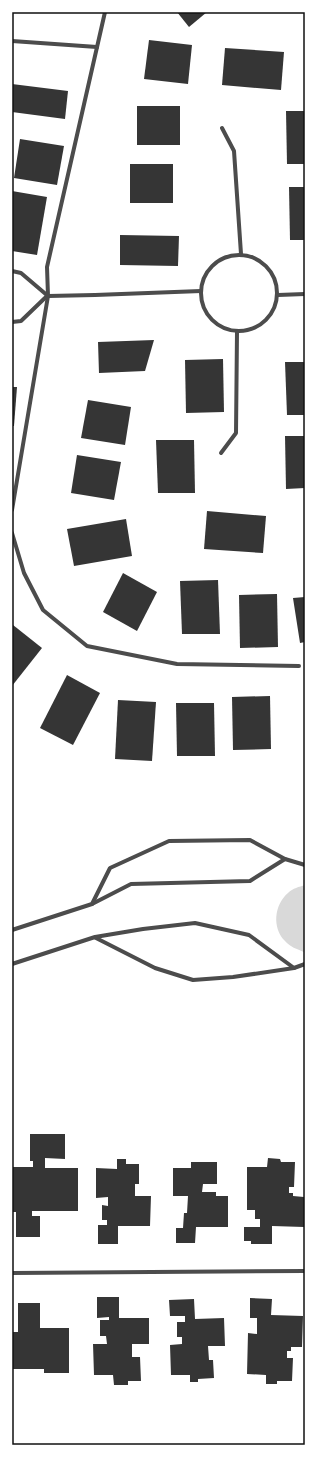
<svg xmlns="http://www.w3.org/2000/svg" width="317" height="1457" font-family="'Varela Round',sans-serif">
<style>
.water{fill:#d9d9d9}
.building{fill:#353535}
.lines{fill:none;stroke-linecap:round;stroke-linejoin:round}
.minor{stroke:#4c4c4c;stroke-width:4}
.neatline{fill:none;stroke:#111;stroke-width:1.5}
</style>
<rect width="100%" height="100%" fill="#fff"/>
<!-- water -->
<path class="water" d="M305,885V952H304C297,949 290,947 285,941C272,928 274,905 288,893C293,888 299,887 305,885Z"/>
<!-- building -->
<g class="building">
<polygon points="177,12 207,12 189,27"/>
<polygon points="149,40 192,45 188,84 144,79"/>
<polygon points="225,48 284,52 281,90 222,85"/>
<polygon points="12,84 68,91 65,119 12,112"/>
<rect x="137" y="106" width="43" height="39"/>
<polygon points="286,111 305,111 305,164 287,164"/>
<polygon points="20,139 64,146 57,185 14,178"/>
<rect x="130" y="164" width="43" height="39"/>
<polygon points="289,187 305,187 305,240 290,240"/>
<polygon points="12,191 47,197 37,255 12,251"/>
<polygon points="120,235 179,236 178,266 120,265"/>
<polygon points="154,340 145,371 99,373 98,342"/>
<polygon points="223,359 224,412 186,413 185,360"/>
<polygon points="285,362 305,362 305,415 287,415"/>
<polygon points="12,387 17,387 14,426 12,426"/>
<polygon points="88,400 131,407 125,445 81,438"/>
<polygon points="285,436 305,436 305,488 286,489"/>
<polygon points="156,440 194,440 195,493 158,493"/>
<polygon points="77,455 121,462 114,500 71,493"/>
<polygon points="207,511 266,516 263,553 204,549"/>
<polygon points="126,519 132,556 74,566 67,529"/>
<polygon points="123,573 157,592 137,631 103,612"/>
<polygon points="218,580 220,634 182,634 180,581"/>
<polygon points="277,594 278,647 240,648 239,595"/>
<polygon points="305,597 305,642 300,643 293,598"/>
<polygon points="13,625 42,648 12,686 12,626"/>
<polygon points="67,675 100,693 73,745 40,728"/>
<polygon points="270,696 271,749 233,750 232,697"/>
<polygon points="118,700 156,702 152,761 115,759"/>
<polygon points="176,703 214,703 215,756 177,756"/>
<polygon points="30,1134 65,1134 65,1159 45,1158 45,1168 78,1168 78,1211 32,1211 32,1216 40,1216 40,1237 16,1237 16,1212 12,1212 12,1167 33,1167 33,1161 30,1161"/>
<polygon points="268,1158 280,1159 281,1162 295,1162 294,1187 289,1187 289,1193 293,1193 293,1196 304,1197 304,1227 272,1226 272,1244 251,1244 251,1241 244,1241 244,1227 260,1227 260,1219 255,1219 255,1210 247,1210 247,1167 267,1167"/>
<polygon points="117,1159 126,1159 126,1164 139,1164 139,1184 135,1184 135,1196 151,1196 150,1226 118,1226 118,1244 98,1244 98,1225 107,1225 107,1220 102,1220 102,1205 108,1206 108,1197 96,1198 96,1168 117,1169"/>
<polygon points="191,1162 217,1162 217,1184 203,1184 202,1192 216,1192 216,1196 228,1196 228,1227 196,1227 195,1243 176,1243 176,1228 183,1228 184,1213 187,1213 188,1196 173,1196 173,1168 191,1168"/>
<polygon points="97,1297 119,1297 119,1318 149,1318 149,1344 132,1344 132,1357 140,1357 141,1381 128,1381 128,1385 114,1385 113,1375 94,1375 93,1344 107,1344 106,1336 100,1336 100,1320 109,1320 109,1317 97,1318"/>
<polygon points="250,1298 272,1299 271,1315 303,1316 302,1347 291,1347 291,1351 287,1351 287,1358 293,1358 292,1381 277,1381 277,1384 266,1384 266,1375 247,1374 248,1333 257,1334 257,1318 250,1318"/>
<polygon points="194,1299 195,1319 224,1318 225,1346 208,1346 209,1360 213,1360 214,1378 198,1379 198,1382 190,1382 190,1375 171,1375 170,1345 182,1344 182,1337 177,1337 177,1322 185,1322 185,1316 170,1316 169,1300"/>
<polygon points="18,1303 40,1303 40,1328 69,1328 69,1373 44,1373 44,1369 12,1369 12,1332 18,1332"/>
</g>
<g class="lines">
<!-- minor -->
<g class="minor">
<polyline points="12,41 97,47"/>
<polyline points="222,128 234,151 241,254"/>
<circle cx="239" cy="293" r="38"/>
<polyline points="12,271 21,273 48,296 95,295 201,291"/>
<polyline points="278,295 305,294"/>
<polyline points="12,322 21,321 47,296"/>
<polyline points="221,453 236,433 237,332"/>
<polyline points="12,510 48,296 47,267 105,12"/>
<polyline points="12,533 24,573 43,610 87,646 177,664 299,666"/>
<polyline points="92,904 131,884 250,881 285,859"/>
<polyline points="12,930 92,904 110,868 169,841 250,840 285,859 305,865"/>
<polyline points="96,938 155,968 193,980 233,977 294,968 305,964"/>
<polyline points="12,964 95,937 143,929 195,923 249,935 294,968"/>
<polyline points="12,1273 305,1271"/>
</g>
</g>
<!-- border -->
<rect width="317" height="1457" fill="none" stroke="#ffffff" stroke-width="26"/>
<rect x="13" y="13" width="291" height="1431" class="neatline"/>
</svg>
